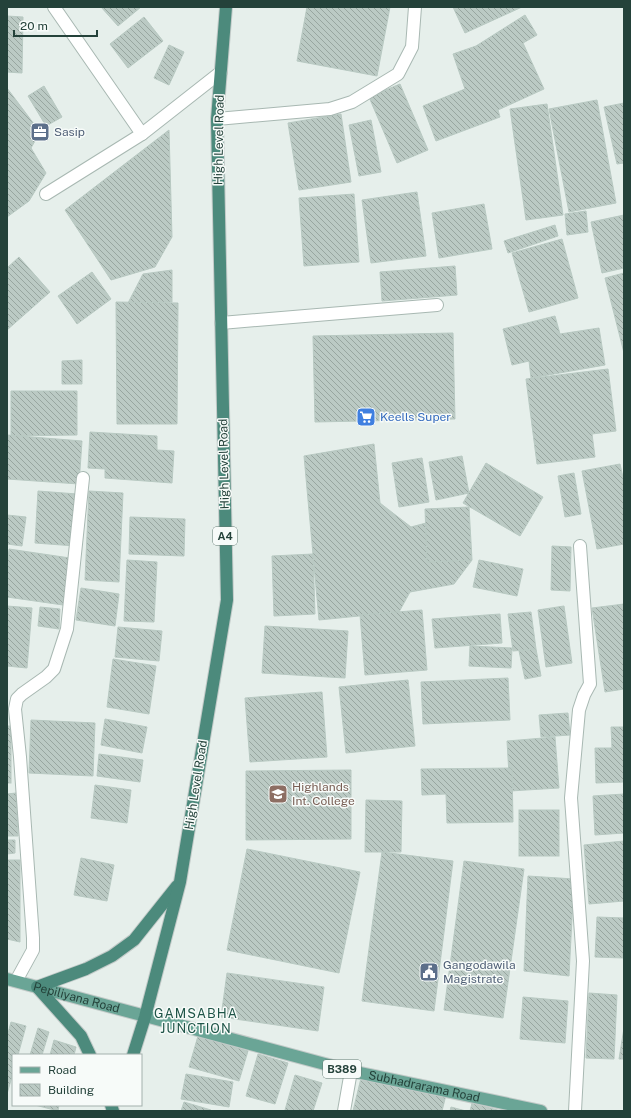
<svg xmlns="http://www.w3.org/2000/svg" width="631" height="1118" font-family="'Public Sans',sans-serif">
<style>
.building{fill:url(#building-back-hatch);stroke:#b8c9c2}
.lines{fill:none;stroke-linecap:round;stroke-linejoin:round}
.service-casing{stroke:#a8b8b2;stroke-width:14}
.minor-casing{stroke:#a8b8b2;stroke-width:14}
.primary-casing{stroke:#c2cac8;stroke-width:14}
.trunk-casing{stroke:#c2cac8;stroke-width:14}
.service{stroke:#fff;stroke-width:12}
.minor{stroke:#fff;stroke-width:12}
.primary{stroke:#6aa596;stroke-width:12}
.trunk{stroke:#4c8a7c;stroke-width:12}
.labels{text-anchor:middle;stroke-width:3;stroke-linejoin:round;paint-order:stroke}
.shield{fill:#f7fbf9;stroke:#637a73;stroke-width:1}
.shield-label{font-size:11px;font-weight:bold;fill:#24423a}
.service-label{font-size:12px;fill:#4e5e75;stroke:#f7fbf9;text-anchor:start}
.street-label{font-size:12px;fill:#24423a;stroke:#f7fbf9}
.shop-label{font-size:12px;fill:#366cbe;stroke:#f7fbf9;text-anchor:start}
.education-label{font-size:12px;fill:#785e54;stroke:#f7fbf9;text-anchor:start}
.neighbourhood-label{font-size:13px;letter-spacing:1px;fill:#1f5548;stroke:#f7fbf9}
</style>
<defs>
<pattern id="building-back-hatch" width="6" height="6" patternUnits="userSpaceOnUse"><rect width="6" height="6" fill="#bbcac4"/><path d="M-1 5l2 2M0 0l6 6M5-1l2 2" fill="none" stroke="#98a6a0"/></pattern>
</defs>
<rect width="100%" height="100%" fill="#e6efeb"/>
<!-- building -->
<g class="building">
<polygon points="101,7 141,7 118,26"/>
<polygon points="307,7 390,7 377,76 297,61"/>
<polygon points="453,7 522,7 465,33"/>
<polygon points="525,15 537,35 523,43 544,89 498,110 500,117 436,141 423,106 465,89 453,54 476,46"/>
<polygon points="7,16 23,17 22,73 7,72"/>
<polygon points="144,17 163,41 128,68 110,44"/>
<polygon points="169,45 184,52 169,85 154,78"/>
<polygon points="400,84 428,150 397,163 369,97"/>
<polygon points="44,86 62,117 46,126 28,96"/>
<polygon points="7,88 40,132 31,148 46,173 29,201 7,217"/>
<polygon points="597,100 616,203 569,212 549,109"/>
<polygon points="624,103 624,163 617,164 604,107"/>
<polygon points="547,104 563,215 526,220 510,109"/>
<polygon points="341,114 351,182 299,190 288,123"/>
<polygon points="371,120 381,172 359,176 349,125"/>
<polygon points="169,130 172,237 155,267 111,280 65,210"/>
<polygon points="417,192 426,256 371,263 362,200"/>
<polygon points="354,194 359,262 304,266 299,198"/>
<polygon points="484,204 492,249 439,258 432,213"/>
<polygon points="586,211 588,232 567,235 565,214"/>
<polygon points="624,215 624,268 602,273 591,222"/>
<polygon points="555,225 558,236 508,253 504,241"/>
<polygon points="562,239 578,298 529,312 512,253"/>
<polygon points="19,257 50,292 7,330 7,268"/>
<polygon points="455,266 457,295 382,301 380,272"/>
<polygon points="172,270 172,302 128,303 143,274"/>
<polygon points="92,272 111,299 77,324 58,296"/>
<polygon points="624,273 624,353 605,278"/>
<polygon points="116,302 178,303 177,424 117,424"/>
<polygon points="555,316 560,334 599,328 605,365 531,378 529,361 512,365 503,329"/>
<polygon points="453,333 455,419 315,422 313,336"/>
<polygon points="82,360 82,384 62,384 62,361"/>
<polygon points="608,369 616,431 592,434 595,457 537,464 526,379"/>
<polygon points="11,391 77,391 77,435 11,436"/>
<polygon points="90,432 157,436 157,450 174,451 172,483 105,478 105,469 88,468"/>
<polygon points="7,435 82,441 79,484 7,479"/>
<polygon points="374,444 380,503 411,527 426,523 427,562 472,560 454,584 410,592 399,612 319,620 304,456"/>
<polygon points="462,456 469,493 436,500 429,462"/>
<polygon points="422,458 429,502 399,507 392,463"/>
<polygon points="486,463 543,497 520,536 463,503"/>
<polygon points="620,464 624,482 624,544 597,549 582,471"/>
<polygon points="574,473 581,514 565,517 558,476"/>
<polygon points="38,491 77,494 75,546 35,543"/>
<polygon points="89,491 123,493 119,582 85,580"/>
<polygon points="469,507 472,560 427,562 425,509"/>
<polygon points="7,515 26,517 22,546 7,544"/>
<polygon points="130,517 185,519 184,556 129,554"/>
<polygon points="552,546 571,547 570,591 551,590"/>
<polygon points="9,549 70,558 63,605 7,597 7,567"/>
<polygon points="313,554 315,614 274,616 272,556"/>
<polygon points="127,560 157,562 154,622 124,621"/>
<polygon points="479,560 523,569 517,596 473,587"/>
<polygon points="81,588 119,594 115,626 76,620"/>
<polygon points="624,604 624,689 605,692 592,608"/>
<polygon points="7,606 32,608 27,668 7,666"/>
<polygon points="564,606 572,663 546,667 538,610"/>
<polygon points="40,607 60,609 59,629 38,626"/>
<polygon points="422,610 427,670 365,675 360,615"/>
<polygon points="531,612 536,649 513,651 508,614"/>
<polygon points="500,614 502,643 435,648 432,619"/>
<polygon points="265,626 348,631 345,678 262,673"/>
<polygon points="118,627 162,631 159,661 115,657"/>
<polygon points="470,646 512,648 511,668 469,666"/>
<polygon points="536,649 541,676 525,679 519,651"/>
<polygon points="113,659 156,666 149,714 107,707"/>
<polygon points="508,678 510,720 423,724 421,682"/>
<polygon points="408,680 415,746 346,753 339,687"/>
<polygon points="322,692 327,757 250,762 245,698"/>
<polygon points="568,713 570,735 541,737 539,715"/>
<polygon points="105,719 147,727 142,753 101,745"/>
<polygon points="31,720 95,723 93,776 29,773"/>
<rect x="7" y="726" width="4" height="57"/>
<polygon points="611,727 624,727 624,782 596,783 595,748 612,748"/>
<polygon points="555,737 559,788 510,791 507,741"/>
<polygon points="99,754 143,760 140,782 97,776"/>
<polygon points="512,768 513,822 447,823 446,794 422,795 421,769"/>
<polygon points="351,770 351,839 246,840 246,771"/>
<polygon points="95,785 131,790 127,823 91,818"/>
<polygon points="16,793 18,836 7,836 7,794"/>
<polygon points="624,794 624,833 595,835 593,796"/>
<polygon points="366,800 402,801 401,852 365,852"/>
<rect x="519" y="810" width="40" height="46"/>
<polygon points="7,840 15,840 15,853 7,854"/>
<polygon points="624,841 624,901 589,904 584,845"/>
<polygon points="247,849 360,872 339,973 227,950"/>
<polygon points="382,852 453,861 434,1011 362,1001"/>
<polygon points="81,858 114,865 107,901 74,895"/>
<polygon points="7,860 20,860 20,942 7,939"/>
<polygon points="464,861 524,869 503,1018 444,1010"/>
<polygon points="528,876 574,879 569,976 524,971"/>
<polygon points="597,917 624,918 624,958 595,957"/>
<polygon points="227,973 324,987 318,1031 221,1017"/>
<polygon points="589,993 617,995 614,1059 586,1058"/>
<polygon points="523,997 568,1001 565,1043 520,1039"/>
<polygon points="11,1022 26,1026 18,1055 13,1055 13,1073 7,1094 7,1037"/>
<polygon points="38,1028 49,1032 42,1055 30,1055"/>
<polygon points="624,1028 624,1059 619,1059"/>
<polygon points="198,1036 248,1051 239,1081 189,1067"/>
<polygon points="54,1040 76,1047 74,1055 50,1055"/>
<polygon points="258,1054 288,1063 275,1104 246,1096"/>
<polygon points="186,1074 233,1082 229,1107 181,1099"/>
<polygon points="362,1074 446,1095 442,1111 353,1111"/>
<polygon points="295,1075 322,1083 313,1111 290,1111 285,1110"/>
<polygon points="184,1102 211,1110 211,1111 181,1111"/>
<polygon points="472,1103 501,1111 470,1111"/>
<polygon points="35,1105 59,1105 58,1111"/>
<polygon points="451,1107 466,1111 450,1111"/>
</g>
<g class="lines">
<defs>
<g id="service">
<polyline points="221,323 437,305"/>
<polyline points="16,981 33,950 33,938 20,757 15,709 17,699 22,694 46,677 54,669 67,629 83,478"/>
</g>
<g id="minor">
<polyline points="54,7 142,134"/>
<polyline points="217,119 330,109 352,102 398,74 412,47 415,7"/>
<polyline points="46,194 142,134 221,72"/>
<polyline points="344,1111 351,1071"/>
<polyline points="575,1111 583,961 571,798 579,710 584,695 590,684 580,546"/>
</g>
<g id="primary">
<path id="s1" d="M7,979L351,1071L541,1111"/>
</g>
<g id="trunk">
<polyline points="90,1055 81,1036 37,987 86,969 112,956 134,940 177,886"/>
<polyline points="133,1055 145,1017 180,882 227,600 217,119 226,7"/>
<polyline points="111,1105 113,1111"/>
</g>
</defs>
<!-- service casing -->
<use href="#service" class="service-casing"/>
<!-- minor casing -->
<use href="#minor" class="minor-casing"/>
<!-- primary casing -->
<use href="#primary" class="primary-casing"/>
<!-- trunk casing -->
<use href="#trunk" class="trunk-casing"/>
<!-- service -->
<use href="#service" class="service"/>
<!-- minor -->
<use href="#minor" class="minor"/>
<!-- primary -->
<use href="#primary" class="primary"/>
<!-- trunk -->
<use href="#trunk" class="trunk"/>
</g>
<!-- icons -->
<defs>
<symbol id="office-square" viewBox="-11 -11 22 22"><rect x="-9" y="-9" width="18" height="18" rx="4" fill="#5c6f8a" stroke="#f7fbf9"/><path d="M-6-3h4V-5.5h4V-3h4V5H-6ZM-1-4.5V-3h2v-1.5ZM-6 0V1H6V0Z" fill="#fff"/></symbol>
<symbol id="supermarket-square" viewBox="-11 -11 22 22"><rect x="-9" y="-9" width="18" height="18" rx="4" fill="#3f7fe0" stroke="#f7fbf9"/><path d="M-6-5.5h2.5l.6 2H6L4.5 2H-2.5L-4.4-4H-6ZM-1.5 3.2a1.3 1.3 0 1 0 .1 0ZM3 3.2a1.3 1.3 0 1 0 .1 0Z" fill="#fff"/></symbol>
<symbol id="school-square" viewBox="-11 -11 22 22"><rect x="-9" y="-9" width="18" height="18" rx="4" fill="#8d6e63" stroke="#f7fbf9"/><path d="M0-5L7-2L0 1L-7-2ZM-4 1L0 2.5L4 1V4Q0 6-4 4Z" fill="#fff"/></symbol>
<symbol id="civic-square" viewBox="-11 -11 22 22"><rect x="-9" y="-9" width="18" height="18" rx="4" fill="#5c6f8a" stroke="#f7fbf9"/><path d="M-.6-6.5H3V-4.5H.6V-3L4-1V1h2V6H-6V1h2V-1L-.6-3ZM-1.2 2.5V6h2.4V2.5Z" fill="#fff"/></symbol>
</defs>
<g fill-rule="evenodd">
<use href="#office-square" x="29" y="121" width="22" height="22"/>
<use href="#supermarket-square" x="355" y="406" width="22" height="22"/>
<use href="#school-square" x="267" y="783" width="22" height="22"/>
<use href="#civic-square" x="418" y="961" width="22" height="22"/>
</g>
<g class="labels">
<!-- shield labels -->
<g class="shield">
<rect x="213" y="527" width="24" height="18" rx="3"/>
<rect x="323" y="1060" width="38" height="18" rx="3"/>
</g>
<g class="shield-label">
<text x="225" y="540">A4</text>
<text x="342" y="1073">B389</text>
</g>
<!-- service labels -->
<g class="service-label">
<text x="54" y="136">Sasip</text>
<text x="443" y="969">Gangodawila<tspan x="443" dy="14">Magistrate</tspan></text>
</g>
<!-- street labels -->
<g class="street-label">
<text transform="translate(219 140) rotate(-89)" y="4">High Level Road</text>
<text transform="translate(224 464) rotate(-91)" y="4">High Level Road</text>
<text transform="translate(196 785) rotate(-81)" y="4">High Level Road</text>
<text dy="4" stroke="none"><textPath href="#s1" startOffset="72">Pepiliyana Road</textPath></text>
<text dy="4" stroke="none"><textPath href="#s1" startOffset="431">Subhadrarama Road</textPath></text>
</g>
<!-- shop labels -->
<g class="shop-label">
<text x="380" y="421">Keells Super</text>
</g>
<!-- education labels -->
<g class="education-label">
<text x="292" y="791">Highlands<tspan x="292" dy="14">Int. College</tspan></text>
</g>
<!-- neighbourhood labels -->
<g class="neighbourhood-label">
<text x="196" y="1018">GAMSABHA<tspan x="196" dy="15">JUNCTION</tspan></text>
</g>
</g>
<!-- border -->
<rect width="631" height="1118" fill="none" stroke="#24423a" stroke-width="16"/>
<!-- legend -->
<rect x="12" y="1054" width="130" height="52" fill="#f7fbf9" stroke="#a3b1ad"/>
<rect x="20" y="1067" width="20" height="6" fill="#6aa596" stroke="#a3b1ad"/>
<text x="48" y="1074" font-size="12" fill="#24423a">Road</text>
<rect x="20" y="1084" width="20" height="12" fill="url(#building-back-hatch)" stroke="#a3b1ad"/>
<text x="48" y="1094" font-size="12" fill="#24423a">Building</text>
<!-- scale -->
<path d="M14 30v6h83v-6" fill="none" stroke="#24423a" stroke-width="2"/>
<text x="20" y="30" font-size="12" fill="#24423a" stroke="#f7fbf9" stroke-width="3" paint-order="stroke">20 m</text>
</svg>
